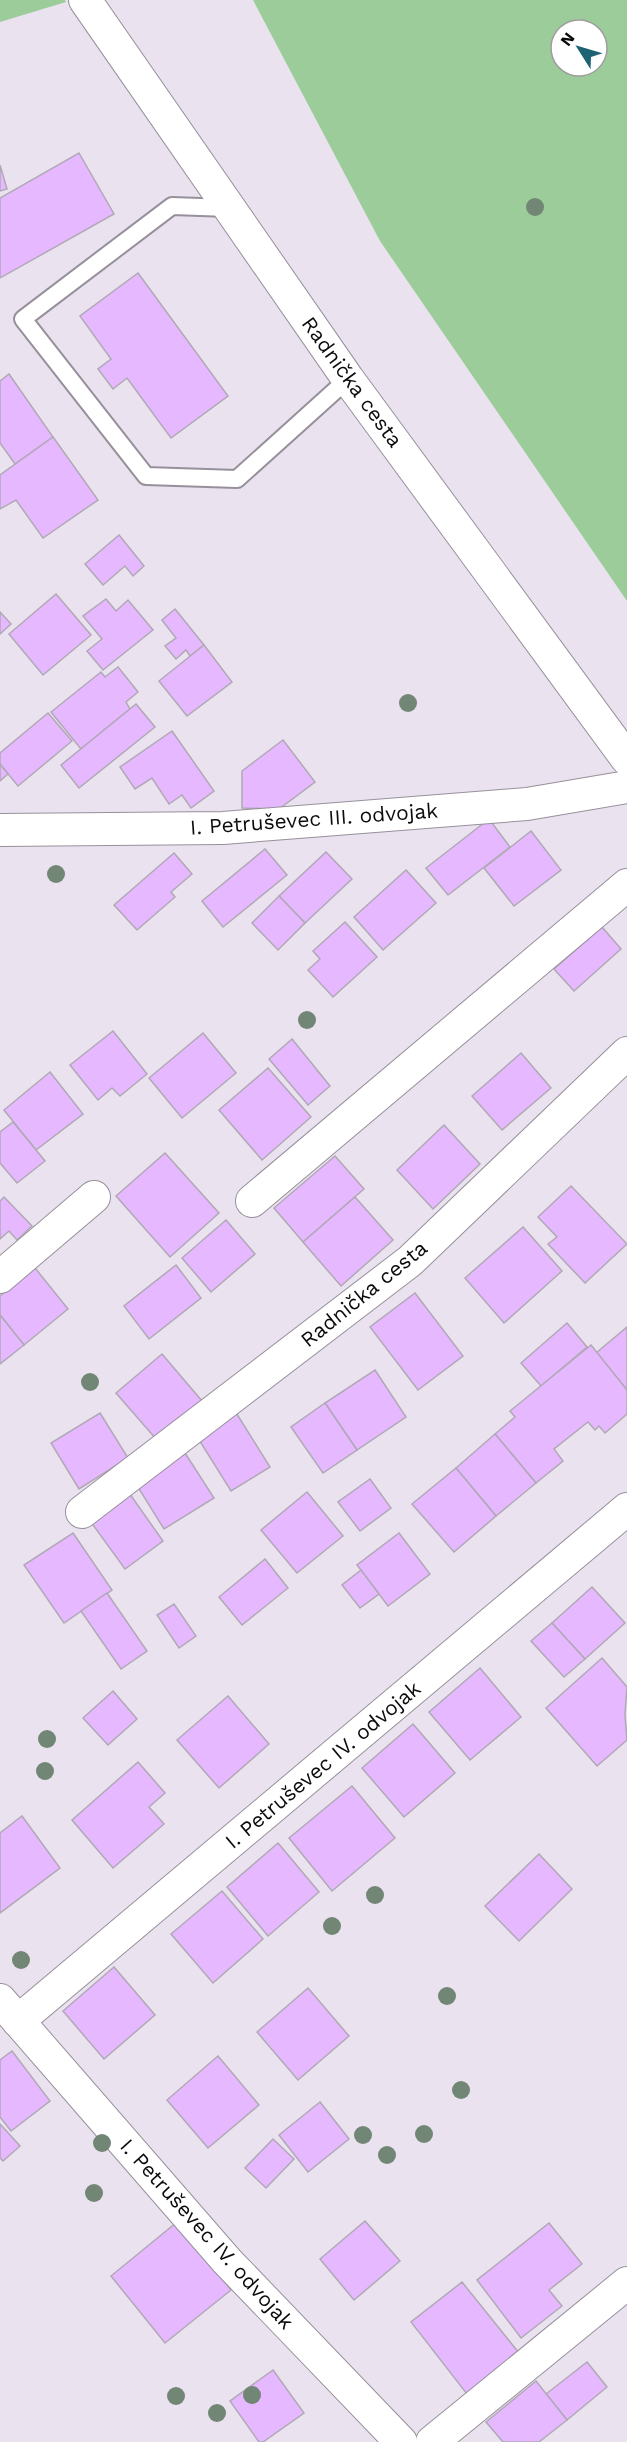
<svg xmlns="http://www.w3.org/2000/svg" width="627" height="2442" font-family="'Work Sans',sans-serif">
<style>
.green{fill:#9bcc9a;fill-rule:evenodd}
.building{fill:#e6b8ff;stroke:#b0a9b5;stroke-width:1.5}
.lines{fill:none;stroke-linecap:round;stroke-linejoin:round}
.lane-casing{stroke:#97909b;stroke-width:20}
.street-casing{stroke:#97909b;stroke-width:34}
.lane{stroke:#fff;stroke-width:16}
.street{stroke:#fff;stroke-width:32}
.tree{fill:#728675}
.labels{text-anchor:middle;stroke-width:4.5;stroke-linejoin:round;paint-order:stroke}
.street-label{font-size:21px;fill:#0d0a0e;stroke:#fff}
</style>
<rect width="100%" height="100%" fill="#eae3ef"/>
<!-- green -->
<g class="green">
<polygon points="0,0 65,0 66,2 0,22"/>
<path d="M253,0H627V601L380,241ZM561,30H597V66H561Z"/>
</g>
<!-- building -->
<g class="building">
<polygon points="79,153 114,214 0,278 0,198"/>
<polygon points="0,165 7,189 0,191"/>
<polygon points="138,273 228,396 171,438 127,378 113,389 98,369 111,359 80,316"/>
<polygon points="9,374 53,437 15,464 0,443 0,381"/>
<polygon points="53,437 98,500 43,538 16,500 0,509 0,475"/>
<polygon points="119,535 144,566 133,576 125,566 103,585 85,564"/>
<polygon points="56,594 91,635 43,675 9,634"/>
<polygon points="106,599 116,611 128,600 153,630 103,670 87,651 102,639 83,616"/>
<polygon points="175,609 204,645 190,656 186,650 176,659 165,646 176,638 162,620"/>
<polygon points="0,612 11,624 0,634"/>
<polygon points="204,645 232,682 187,716 159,681"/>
<polygon points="118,667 138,692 126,702 130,709 81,749 51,712 101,672 105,677"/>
<polygon points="136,704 155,727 79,788 61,765"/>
<polygon points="48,713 72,741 18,786 0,764 0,753"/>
<polygon points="172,731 214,791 191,808 182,795 169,804 152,778 135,789 120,767"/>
<polygon points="283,740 315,782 279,809 242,808 242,771"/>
<polygon points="0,764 8,774 0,781"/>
<polygon points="489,819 510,847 448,895 426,868"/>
<polygon points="531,831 561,870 514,906 484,868"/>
<polygon points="265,849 287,875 223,927 202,901"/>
<polygon points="326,852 352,879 305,923 279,896"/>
<polygon points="174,853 192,874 171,892 175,897 137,930 114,905"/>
<polygon points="406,870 436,903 383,950 354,917"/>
<polygon points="279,896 305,923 278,950 252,923"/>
<polygon points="345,922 377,957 333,997 308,970 320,959 313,951"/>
<polygon points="602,927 621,949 574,991 554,969"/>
<polygon points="113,1031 147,1074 120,1096 112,1088 98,1100 70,1065"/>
<polygon points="203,1033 236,1073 182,1118 149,1078"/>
<polygon points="292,1039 330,1086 308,1105 269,1059"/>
<polygon points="521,1053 551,1088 502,1130 472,1096"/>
<polygon points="268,1068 311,1117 262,1160 219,1110"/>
<polygon points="50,1072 83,1114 36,1150 4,1110"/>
<polygon points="13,1122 45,1161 17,1183 0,1163 0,1132"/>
<polygon points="444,1125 480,1164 433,1209 397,1170"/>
<polygon points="165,1153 219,1213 170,1257 116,1196"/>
<polygon points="335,1156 364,1189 303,1242 274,1208"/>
<polygon points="571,1186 627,1244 585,1283 548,1244 557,1237 538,1217"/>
<polygon points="4,1197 32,1226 17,1240 9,1231 0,1239 0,1201"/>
<polygon points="355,1197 393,1240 341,1286 303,1242"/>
<polygon points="226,1220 255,1254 211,1292 182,1258"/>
<polygon points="523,1227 562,1271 504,1323 465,1278"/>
<polygon points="176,1265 201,1298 149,1339 124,1306"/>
<polygon points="35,1268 68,1309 24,1345 0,1315 0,1296"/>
<polygon points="415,1293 463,1356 418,1390 370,1327"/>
<polygon points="0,1315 24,1345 0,1364"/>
<polygon points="567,1323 587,1347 541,1386 521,1363"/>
<polygon points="627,1327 627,1390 596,1353"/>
<polygon points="591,1345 627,1390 627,1414 605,1433 599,1426 595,1430 588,1422 554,1449 563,1461 536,1483 495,1434 515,1417 510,1411"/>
<polygon points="162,1354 202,1401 156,1439 116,1393"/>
<polygon points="375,1370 406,1417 357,1450 325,1403"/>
<polygon points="325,1403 357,1450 323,1473 291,1427"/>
<polygon points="235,1411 270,1467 231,1491 196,1435"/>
<polygon points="100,1413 128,1458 79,1489 51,1443"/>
<polygon points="495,1434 536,1483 496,1516 456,1468"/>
<polygon points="185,1453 214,1498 164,1529 136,1484"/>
<polygon points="456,1468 496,1516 454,1552 412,1504"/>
<polygon points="370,1479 391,1508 360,1531 338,1502"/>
<polygon points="127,1490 163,1541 125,1569 88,1518"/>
<polygon points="307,1492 343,1536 297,1573 261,1530"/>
<polygon points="73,1533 112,1590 64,1623 24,1565"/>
<polygon points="399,1533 430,1574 388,1606 357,1565"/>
<polygon points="265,1559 288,1588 242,1625 219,1597"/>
<polygon points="361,1570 379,1594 360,1608 342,1585"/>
<polygon points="592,1587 625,1623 585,1659 552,1623"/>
<polygon points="107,1593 147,1651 121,1669 81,1611"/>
<polygon points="174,1604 196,1636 179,1648 157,1615"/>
<polygon points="552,1623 585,1659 564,1677 531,1641"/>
<polygon points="602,1658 627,1687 625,1715 627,1740 597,1766 546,1708"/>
<polygon points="480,1668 521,1717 470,1760 429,1712"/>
<polygon points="113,1691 137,1719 108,1745 83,1718"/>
<polygon points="228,1696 269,1744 219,1788 177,1740"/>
<polygon points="413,1724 455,1773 404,1817 362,1768"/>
<polygon points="138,1762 165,1793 149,1807 164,1824 113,1868 72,1820"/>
<polygon points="352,1786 395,1838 332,1891 289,1838"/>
<polygon points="22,1816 60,1868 0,1913 0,1833"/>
<polygon points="278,1843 319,1892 268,1936 227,1887"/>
<polygon points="539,1854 572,1889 519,1941 485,1906"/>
<polygon points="222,1891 263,1939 213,1983 171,1934"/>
<polygon points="114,1967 155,2015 104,2059 63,2011"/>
<polygon points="308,1988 349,2036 298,2080 257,2032"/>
<polygon points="12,2051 50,2101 11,2131 0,2117 0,2060"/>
<polygon points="218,2056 259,2105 208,2148 167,2100"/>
<polygon points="320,2102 349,2139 308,2172 279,2135"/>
<polygon points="0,2124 20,2146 3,2161 0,2158"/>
<polygon points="273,2139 294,2159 266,2188 245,2168"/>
<polygon points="365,2221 400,2261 354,2300 320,2259"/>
<polygon points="177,2222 231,2290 165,2343 111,2276"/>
<polygon points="549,2223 582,2264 549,2290 562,2306 521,2338 477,2280"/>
<polygon points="462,2282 519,2353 467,2394 411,2322"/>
<polygon points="587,2362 607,2387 567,2420 546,2394"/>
<polygon points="273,2370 304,2413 263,2442 259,2442 230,2401"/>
<polygon points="536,2381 567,2420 539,2442 503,2442 486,2422"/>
</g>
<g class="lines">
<defs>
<polyline id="lane" points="229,208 172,206 23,319 146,476 237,479 348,379"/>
<g id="street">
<polyline points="85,0 348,379 627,759"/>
<polyline points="0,830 223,828 527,804 627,787"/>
<polyline points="252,1201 627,885"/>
<polyline points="0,1277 94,1197"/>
<polyline points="82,1512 410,1261 627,1053"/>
<polyline points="0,2000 227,2261 401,2442"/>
<polyline points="18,2021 627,1509"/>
<polyline points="432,2442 627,2283"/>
</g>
</defs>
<!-- lane casing -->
<use href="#lane" class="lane-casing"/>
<!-- street casing -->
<use href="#street" class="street-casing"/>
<!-- lane -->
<use href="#lane" class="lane"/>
<!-- street -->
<use href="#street" class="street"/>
</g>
<!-- trees -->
<g class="tree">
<circle cx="535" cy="207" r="9"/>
<circle cx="408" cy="703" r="9"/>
<circle cx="56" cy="874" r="9"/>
<circle cx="307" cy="1020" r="9"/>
<circle cx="90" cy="1382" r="9"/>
<circle cx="47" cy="1739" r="9"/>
<circle cx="45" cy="1771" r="9"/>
<circle cx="375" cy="1895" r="9"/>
<circle cx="332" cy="1926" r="9"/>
<circle cx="21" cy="1960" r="9"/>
<circle cx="447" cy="1996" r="9"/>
<circle cx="461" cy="2090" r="9"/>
<circle cx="424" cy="2134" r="9"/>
<circle cx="363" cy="2135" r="9"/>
<circle cx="102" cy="2143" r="9"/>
<circle cx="387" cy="2155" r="9"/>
<circle cx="94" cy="2193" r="9"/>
<circle cx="252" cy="2395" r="9"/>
<circle cx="176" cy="2396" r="9"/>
<circle cx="217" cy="2413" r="9"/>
</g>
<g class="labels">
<!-- street labels -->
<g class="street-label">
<text transform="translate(352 382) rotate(54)" y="7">Radnička cesta</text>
<text transform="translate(314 819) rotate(-4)" y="7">I. Petruševec III. odvojak</text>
<text transform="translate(364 1294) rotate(-39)" y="7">Radnička cesta</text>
<text transform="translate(323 1765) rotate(-40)" y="7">I. Petruševec IV. odvojak</text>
<text transform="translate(207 2234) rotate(48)" y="7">I. Petruševec IV. odvojak</text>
</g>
</g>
<!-- north arrow -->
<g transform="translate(579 48) rotate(307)"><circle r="28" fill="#ffffff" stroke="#9e9d9f" stroke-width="1.5"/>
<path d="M0-4.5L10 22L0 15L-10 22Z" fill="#1d6373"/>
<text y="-9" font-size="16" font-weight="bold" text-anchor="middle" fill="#0d0a0e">N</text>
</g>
</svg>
